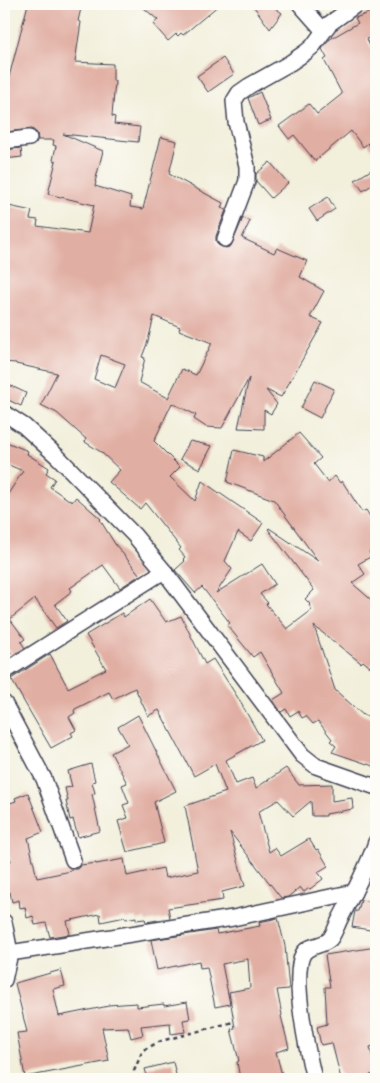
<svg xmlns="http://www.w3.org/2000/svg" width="380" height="1083" font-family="Mynerve,sans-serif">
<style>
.building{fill:#e1aea3;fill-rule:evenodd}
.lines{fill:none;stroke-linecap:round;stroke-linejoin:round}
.street-casing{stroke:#414153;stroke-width:18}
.path{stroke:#414153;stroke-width:2.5;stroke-dasharray:4 4;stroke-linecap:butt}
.street{stroke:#fff;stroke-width:15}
</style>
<rect width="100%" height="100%" fill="#fdfcf7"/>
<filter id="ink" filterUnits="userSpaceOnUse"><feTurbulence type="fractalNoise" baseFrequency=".02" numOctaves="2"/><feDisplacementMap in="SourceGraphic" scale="10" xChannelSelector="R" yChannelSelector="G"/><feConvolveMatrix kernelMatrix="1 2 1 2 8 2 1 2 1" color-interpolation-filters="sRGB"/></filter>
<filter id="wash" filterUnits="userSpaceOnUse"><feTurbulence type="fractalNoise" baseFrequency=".0096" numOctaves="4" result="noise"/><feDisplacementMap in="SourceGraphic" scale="20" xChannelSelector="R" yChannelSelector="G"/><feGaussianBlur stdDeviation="1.12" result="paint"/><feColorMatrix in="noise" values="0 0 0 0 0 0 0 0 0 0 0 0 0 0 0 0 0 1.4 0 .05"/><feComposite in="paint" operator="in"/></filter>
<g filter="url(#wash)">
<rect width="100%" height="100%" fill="#f2efdb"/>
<g id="blocks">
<!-- building -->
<g class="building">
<path d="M28,4H82L78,21L81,22L75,62L113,64V81H115L112,116L115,117L114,124L140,127L138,142L63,134L103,151L95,182H96L95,186L131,197L130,207L143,209L161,137L177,141L169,174L223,203L221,208L226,210L216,236V241L218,245L226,248L231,246L243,218L250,221L242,238L274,253L277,248L307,261L300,277L324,291L310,317L323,323L281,397L266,390L277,404L271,414L264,410V429L238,428L249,378L222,428L206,427L194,419L196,415L172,403L154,441L180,467L170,477L195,501L202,481L263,523L251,541L238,532L225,561L232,569L216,593L262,564L275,584L260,594L268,603L266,604L287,629L312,610L309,605L310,604L305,599L314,590L268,529L269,528L318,561L274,500L227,482L234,450L263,457V462L299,433L321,458L314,464L328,482L335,476L340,483L342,481L362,512L366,510L376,527V548L369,552L372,556L358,564L365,574L352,583L376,604V659L370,667L363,661L361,663L314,626L335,690L363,715L376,720V767L332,752L336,746L330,741L332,739L318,721L313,724L306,716L302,718L298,711L290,716L286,709L281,712L273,700L284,693L260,652L253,657L227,625L230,623L202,587L195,593L175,570L185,561L183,559L185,557L179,550L181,548L145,503L140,509L109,482L120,470L101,452L85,442L86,439L57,413L41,405L57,373L16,364V363L4,362V275L6,235L8,222H4V205L32,211L30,219L38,220L37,226L88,233L94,205L48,194L56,161L53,160L56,146L53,145L54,140H38L37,133L32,129L4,132V81H8ZM154,316L180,327L179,330L212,343L196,375L182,369L168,398L139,382L145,358L142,357L148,341ZM101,355L125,364L115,388L94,379Z"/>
<polygon points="139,4 220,4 183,35 181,33 178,36 176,34 168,41 153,24 158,20"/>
<polygon points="252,4 269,4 282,13 270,29"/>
<polygon points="376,10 376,35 367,39 376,60 376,156 368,143 363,147 351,131 315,161 294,135 289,139 279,126 309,104 317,114 342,94 324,60 327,58 322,49 330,39 358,23 355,18"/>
<polygon points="223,58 234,74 208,92 197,76"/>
<polygon points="260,92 271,120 258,125 248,98"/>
<polygon points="21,148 22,157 4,159 4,150"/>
<polygon points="270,162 288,183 271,198 256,181 256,174"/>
<polygon points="376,167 376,182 363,191 355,180"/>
<polygon points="328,197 335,209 317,221 309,209"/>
<polygon points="315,380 334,389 320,418 301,408"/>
<polygon points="7,384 26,393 21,406 4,398 4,392"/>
<polygon points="4,441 28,451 27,454 49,468 46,473 55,479 50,487 72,502 76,497 101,519 100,520 115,544 140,575 120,588 103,565 70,588 72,591 55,604 67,621 56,628 35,599 10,619 25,639 21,642 25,648 13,655 4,644 4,491 8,494 23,471 4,463"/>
<polygon points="190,441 212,446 200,469 180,459"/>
<polygon points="150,599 166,622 181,616 205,664 213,659 238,698 262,740 226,760 236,784 252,778 256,788 286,768 299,785 332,784 332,801 352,798 353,809 326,814 326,816 312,816 311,801 293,816 278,800 258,812 269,852 275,848 281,856 309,839 316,850 318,849 328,866 318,872 323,879 310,889 309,888 304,892 300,887 288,897 281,898 230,832 245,886 222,892 223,900 168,908 170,918 146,922 145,919 136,920 136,917 126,919 125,917 101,922 100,914 67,921 70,934 50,937 46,923 35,925 33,916 27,918 25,907 20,908 19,900 12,902 10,892 8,892 4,875 4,866 7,865 6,862 11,861 4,840 4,805 16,801 15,798 28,793 43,832 28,838 37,878 71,871 71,869 77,869 81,865 96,863 96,864 124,859 127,876 163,868 165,878 198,871 185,806 226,792 215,764 194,776 159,710 148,716 135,688 113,699 109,692 75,709 74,711 75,713 69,717 76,730 71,733 73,736 51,748 11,679 50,654 68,688 106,669 86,635 122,613 124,617"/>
<polygon points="138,715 176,791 154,802 164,843 127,852 118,821 128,818 123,805 129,803 122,785 127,783 111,753 128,744 118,727"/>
<polygon points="91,764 95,781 92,782 95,793 92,794 100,831 78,837 73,819 70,820 66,801 68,801 65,788 72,787 68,771"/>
<polygon points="361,900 376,903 376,931 352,927 355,911 358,911"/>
<polygon points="278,918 285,946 289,989 277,990 282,1015 281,1016 289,1048 276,1052 283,1079 240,1079 237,1062 239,1061 231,1029 235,1028 229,992 250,988 248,959 222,964 230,1004 215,1007 207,967 200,968 199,961 157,970 151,940 216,930 217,934 260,926 259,922"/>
<polygon points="376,947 376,1045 370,1047 376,1072 375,1074 370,1075 371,1079 341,1079 332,1043 321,1045 317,1027 327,1024 325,987 330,987 325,955"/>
<polygon points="61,970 65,986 53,989 59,1016 109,1006 108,1005 137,1003 137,1007 164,1004 164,1006 187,1002 190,1019 183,1020 185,1032 171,1034 170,1023 141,1026 143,1035 131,1038 128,1027 102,1028 109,1061 25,1077 17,1033 27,1032 15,983"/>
<polygon points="173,1062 177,1079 148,1079 145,1069"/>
</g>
</g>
</g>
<g filter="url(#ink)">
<use href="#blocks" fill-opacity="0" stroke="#414153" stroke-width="1"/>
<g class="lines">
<defs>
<g id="street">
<polyline points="300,4 323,30"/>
<polyline points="4,141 29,138"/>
<polyline points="225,239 247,181 247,166 236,122 234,101 239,93 249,86 290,63 306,52 313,46 329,24 357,4"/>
<polyline points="4,413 24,426 58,457 134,535 164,571 302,755 316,766 376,787"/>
<polyline points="4,672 164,571"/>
<polyline points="4,703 44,779 73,860"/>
<polyline points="4,922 10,953 4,980"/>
<polyline points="4,957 10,953 233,918 354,892"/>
<path d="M314,1079C308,1054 291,976 303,954C309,944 322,947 330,939C334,934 337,925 340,919C353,894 367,869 376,842"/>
</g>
</defs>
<!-- street casing -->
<use href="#street" class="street-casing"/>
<!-- path -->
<polyline class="path" points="136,1079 134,1071 143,1050 161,1041 233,1022"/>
<!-- street -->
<use href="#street" class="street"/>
</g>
</g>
<!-- margin -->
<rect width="380" height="1083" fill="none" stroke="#fdfcf7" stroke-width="20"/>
</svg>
